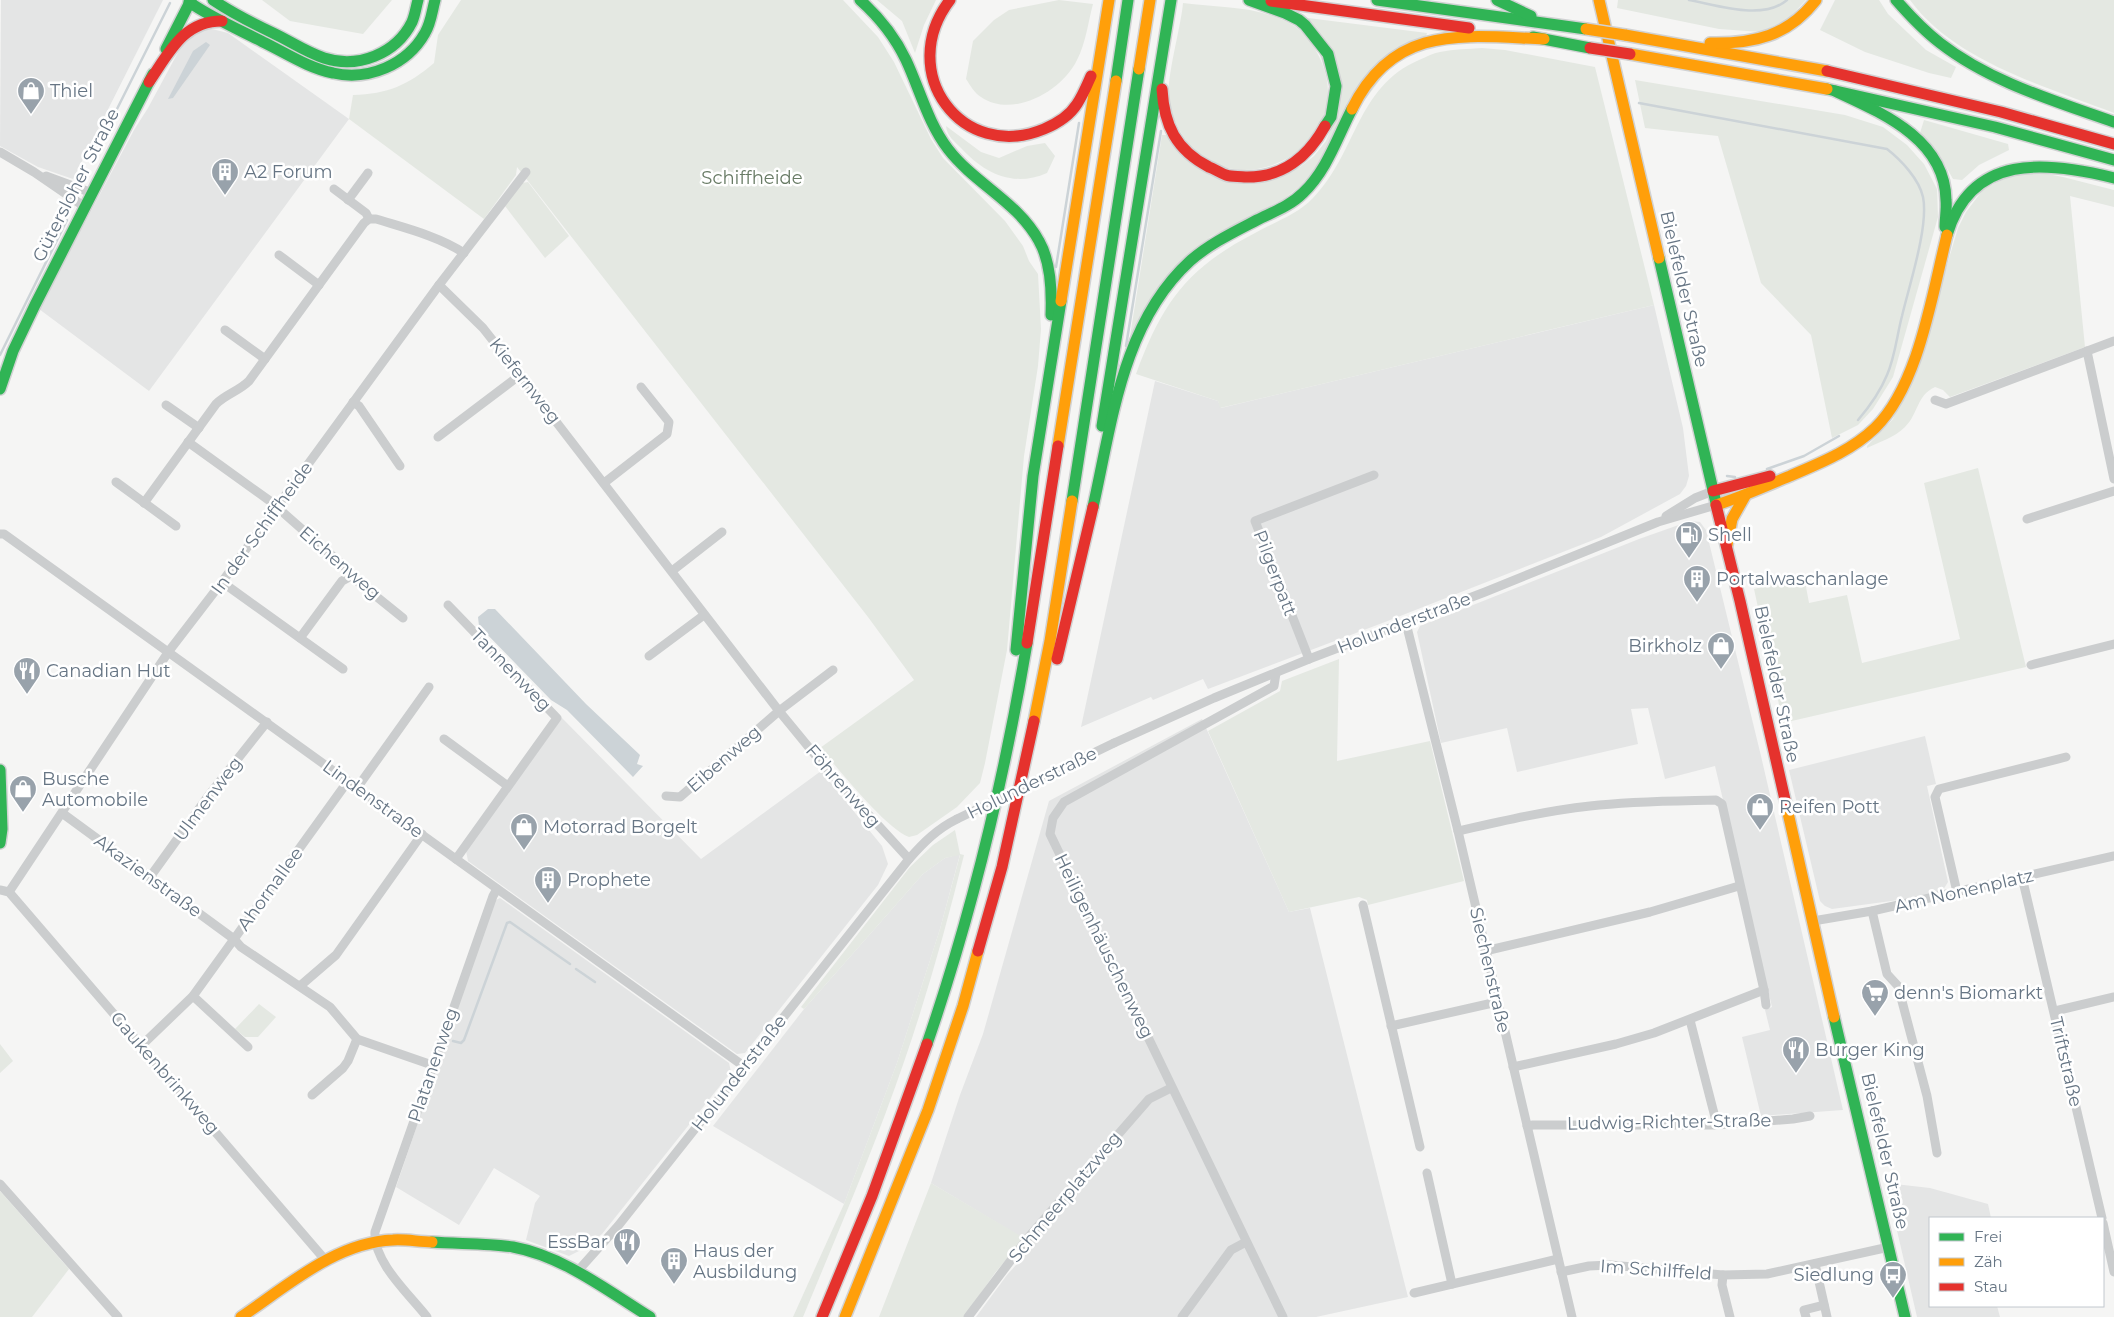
<svg xmlns="http://www.w3.org/2000/svg" width="2114" height="1317" font-family="Montserrat,sans-serif">
<style>
.built{fill:#e4e5e5}
.green{fill:#e4e8e2}
.water{fill:#ccd3d7}
.lines{fill:none;stroke-linecap:round;stroke-linejoin:round}
.stream{stroke:#ccd3d7;stroke-width:2.5}
.fast-casing{stroke:#d1d2d3;stroke-width:14}
.slow-casing{stroke:#d1d2d3;stroke-width:14}
.jam-casing{stroke:#d1d2d3;stroke-width:14}
.street{stroke:#cbcdce;stroke-width:9}
.fast{stroke:#30b455;stroke-width:11}
.slow{stroke:#ff9f0a;stroke-width:11}
.jam{stroke:#e5322d;stroke-width:11}
.slow-bridge-casing{stroke:#d1d1d2;stroke-width:14;stroke-linecap:butt}
.jam-bridge-casing{stroke:#d1d1d2;stroke-width:14;stroke-linecap:butt}
.street-bridge{stroke:#cbcdce;stroke-width:9}
.slow-bridge{stroke:#ff9f0a;stroke-width:11}
.jam-bridge{stroke:#e5322d;stroke-width:11}
.labels{text-anchor:middle;stroke-width:5;stroke-linejoin:round;paint-order:stroke}
.poi-label{font-size:18px;fill:#667584;stroke:#fff;text-anchor:start}
.park-label{font-size:18px;fill:#687b65;stroke:#fff}
.street-label{font-size:18px;fill:#667584;stroke:#fff}
</style>
<rect width="100%" height="100%" fill="#f5f5f4"/>
<!-- built -->
<g class="built">
<polygon points="1,0 163,0 73,179 38,167 0,146"/>
<polygon points="212,29 228,33 349,119 149,391 39,309 134,130 148,108 182,45 196,30"/>
<polygon points="1654,305 1683,428 1689,476 1686,486 1680,494 1601,537 1385,622 1208,689 1203,679 1153,700 1151,697 1081,727 1155,381 1218,401 1221,408"/>
<polygon points="1690,521 1700,522 1706,530 1761,756 1843,1110 1761,1116 1742,1037 1770,1030 1765,1010 1772,1007 1715,766 1665,779 1648,708 1631,709 1638,744 1517,772 1507,728 1441,743 1417,632 1420,626 1639,539"/>
<polygon points="562,718 701,859 821,771 882,846 888,864 878,885 745,1053 737,1054 468,861 466,851"/>
<polygon points="1202,719 1289,912 1310,908 1408,1297 1316,1317 976,1317 1007,1275 1034,1245 931,1183 960,1095 983,1034 1049,801"/>
<polygon points="1925,736 1936,784 1927,786 1948,882 1943,890 1906,899 1832,909 1825,906 1820,901 1789,770"/>
<polygon points="960,854 940,929 897,1063 844,1204 713,1126 804,1009 923,874 945,858"/>
<polygon points="500,898 729,1063 731,1072 602,1234 579,1251 569,1256 526,1240 535,1203 540,1196 494,1168 459,1225 396,1187 494,901"/>
<polygon points="1886,1183 1930,1188 1988,1204 1991,1218 1930,1218 1930,1306 1997,1306 2000,1317 1917,1317"/>
</g>
<!-- green -->
<g class="green">
<polygon points="262,0 392,0 363,34 290,21"/>
<path d="M461,0H843L878,37L894,62L931,139L943,158L1005,221L1023,246L1029,261L1038,274L1041,329L1038,366L1024,456L1007,650L985,763L980,783L957,807L917,835L909,837C885,828 839,769 820,748L914,680L868,617L517,167L516,175L484,219L349,119L353,95C388,94 408,85 434,63L438,35Z"/>
<polygon points="877,0 936,0 924,25 915,53 902,21"/>
<path d="M1059,0L1093,4C1088,22 1086,43 1077,60C1062,91 1013,119 981,97C975,94 970,85 966,79L973,41L994,20L1009,10Z"/>
<polygon points="1618,0 1806,0 1787,20 1761,32 1719,29 1617,8"/>
<polygon points="1835,0 1879,0 1888,14 1926,50 1956,67 1951,78 1929,73 1865,52 1820,30"/>
<path d="M1910,0H2114V113C2047,87 1954,61 1910,0Z"/>
<path d="M1183,3C1218,8 1255,5 1289,23C1305,31 1315,46 1322,63C1360,157 1206,225 1170,108C1163,87 1181,29 1183,3Z"/>
<polygon points="1308,18 1427,33 1426,36 1408,43 1326,151 1311,174 1299,187 1284,199 1210,237 1128,349 1162,135 1166,135 1223,180 1300,167 1314,156 1326,141 1338,111"/>
<path d="M1482,48L1505,50L1595,67L1654,305L1220,408L1218,401L1136,374C1162,303 1187,268 1255,233C1274,222 1297,215 1313,198C1357,153 1356,87 1419,60C1426,57 1433,53 1440,52C1454,49 1468,49 1482,48Z"/>
<polygon points="1635,80 1845,115 1883,127 1907,145 1924,164 1937,189 1938,217 1893,377 1873,409 1858,425 1832,438 1811,335 1761,283 1718,136 1645,128"/>
<polygon points="1924,120 2008,144 2009,150 1979,165 1962,180 1953,179 1940,156 1920,133"/>
<path d="M946,126L981,152L999,158L1027,146L1045,143L1055,156L1047,173C1013,188 984,173 961,148C954,141 947,136 946,126Z"/>
<path d="M2042,173L2063,177L2114,190V207L2070,196L2085,347L1950,397L1943,390L1935,387C1916,396 1919,413 1905,427C1895,437 1880,442 1867,448V446L1893,419L1936,302L1958,228L1966,212L1982,191L1991,185L2016,174Z"/>
<polygon points="528,182 569,236 545,258 505,206 522,183"/>
<polygon points="1978,468 2026,667 1783,723 1754,589 1804,576 1809,603 1847,595 1862,663 1960,639 1924,483"/>
<polygon points="1339,659 1337,761 1430,741 1464,881 1368,905 1367,900 1359,897 1289,912 1208,731 1280,691 1282,681"/>
<path d="M955,830L960,854L964,855C947,924 928,992 905,1059C875,1147 838,1232 803,1317H793L844,1204L897,1063L940,929L960,855L945,858L923,874L804,1009L801,1007L910,867L933,845Z"/>
<polygon points="259,1004 276,1017 258,1037 245,1037 235,1029"/>
<polygon points="0,1044 13,1061 0,1073"/>
<polygon points="931,1183 1024,1238 995,1273 964,1317 879,1317"/>
<polygon points="0,1191 69,1269 32,1317 0,1317"/>
</g>
<!-- water -->
<g class="water">
<polygon points="206,42 210,45 173,98 168,99 193,51"/>
<polygon points="488,609 495,609 586,704 640,755 637,764 643,766 633,777 567,710 551,700 479,626 478,617"/>
</g>
<g class="lines">
<!-- stream -->
<g class="stream">
<path d="M1689,0C1717,5 1763,21 1787,0"/>
<path d="M1639,103L1887,149C1901,160 1919,179 1923,197C1929,226 1909,286 1902,316C1897,335 1895,357 1887,375C1880,392 1870,406 1858,420"/>
<polyline points="95,153 170,3"/>
<polyline points="1056,267 1079,123"/>
<polyline points="1126,346 1161,131"/>
<polyline points="0,355 67,220"/>
<polyline points="1767,469 1804,456 1839,436"/>
<polyline points="1727,476 1735,477"/>
<polyline points="576,969 595,982"/>
<polyline points="453,1041 461,1043 464,1040 507,923 510,922 570,964"/>
</g>
<defs>
<g id="fast">
<path d="M213,0C232,13 252,23 273,33C290,41 306,52 324,58C358,69 396,54 412,22C415,15 416,7 418,0"/>
<path d="M860,0C879,17 895,37 906,60C920,90 928,123 948,149C975,184 1018,202 1039,241C1051,262 1052,291 1051,315"/>
<polyline points="1249,0 1285,13 1299,20 1305,25 1328,54 1336,86 1331,117 1325,126"/>
<polyline points="1377,0 1586,29"/>
<polyline points="1497,0 1531,16"/>
<path d="M1896,0C1910,16 1923,30 1940,43C1990,82 2055,101 2114,122"/>
<path d="M189,2C212,18 238,29 263,42C286,53 308,68 333,73C368,81 407,65 425,33C431,23 432,11 435,0"/>
<polyline points="1533,37 1590,48"/>
<polyline points="166,49 191,0"/>
<polyline points="1116,81 1128,0"/>
<polyline points="1827,89 1995,127 2114,160"/>
<path d="M1835,91C1882,113 1945,139 1946,200C1947,209 1945,218 1945,227"/>
<path d="M1947,235C1971,153 2046,161 2114,178"/>
<polyline points="1659,258 1716,503"/>
<polyline points="0,389 13,351 35,305 153,74"/>
<polyline points="1102,426 1171,0"/>
<polyline points="1072,501 1139,69"/>
<path d="M1093,507C1112,423 1122,323 1190,261C1209,244 1234,232 1257,220C1273,212 1290,206 1303,193C1327,170 1337,138 1352,109"/>
<polyline points="1016,650 1033,476 1061,301"/>
<polyline points="0,770 2,829 0,843"/>
<polyline points="1834,1017 1905,1317"/>
<path d="M927,1044C972,913 1004,780 1027,643"/>
<path d="M432,1242C458,1244 487,1243 513,1247C563,1256 608,1291 650,1317"/>
</g>
<g id="slow">
<polyline points="1599,0 1659,258"/>
<polyline points="1625,35 1827,71"/>
<path d="M1710,43C1754,44 1788,36 1816,0"/>
<polyline points="1630,54 1827,89"/>
<polyline points="1139,69 1150,0"/>
<path d="M1352,109C1394,23 1465,36 1544,39"/>
<polyline points="1061,301 1109,0"/>
<polyline points="1058,446 1116,81"/>
<path d="M1716,505C1742,497 1765,486 1790,476C1820,463 1851,451 1875,428C1919,385 1932,294 1947,235"/>
<polyline points="1727,545 1732,519 1745,496"/>
<polyline points="1034,721 1050,641 1072,501"/>
<polyline points="1786,804 1834,1017"/>
<path d="M241,1317C286,1287 336,1242 393,1240C406,1239 419,1242 432,1242"/>
<polyline points="845,1317 928,1110 963,1006 978,951"/>
</g>
<g id="jam">
<path d="M950,0C895,72 962,163 1044,129C1056,124 1070,115 1077,104C1083,95 1087,85 1091,76"/>
<polyline points="1271,1 1469,28"/>
<polyline points="1827,71 2001,112 2114,144"/>
<path d="M149,82C169,53 183,21 222,21"/>
<path d="M1162,89C1164,125 1176,150 1209,167C1215,169 1220,173 1226,175C1232,177 1239,176 1245,177C1282,178 1308,157 1325,126"/>
<polyline points="1713,491 1770,476"/>
<polyline points="1716,505 1740,601 1786,804"/>
<polyline points="1027,643 1058,446"/>
<polyline points="1057,659 1093,507"/>
<polyline points="978,951 1002,867 1034,721"/>
<polyline points="822,1317 872,1196 927,1044"/>
</g>
</defs>
<!-- fast casing -->
<use href="#fast" class="fast-casing"/>
<!-- slow casing -->
<use href="#slow" class="slow-casing"/>
<!-- jam casing -->
<use href="#jam" class="jam-casing"/>
<!-- street -->
<g class="street">
<polyline points="0,152 34,172 85,207"/>
<polyline points="46,176 92,193"/>
<polyline points="334,189 366,213 369,219"/>
<polyline points="348,200 368,173"/>
<polyline points="279,255 319,285"/>
<polyline points="439,285 483,328 517,371 779,711 825,767 909,859"/>
<polyline points="225,330 265,359"/>
<polyline points="2087,351 2114,479"/>
<polyline points="1935,400 1946,404 2114,341"/>
<polyline points="353,402 359,406 400,466"/>
<polyline points="166,405 199,428"/>
<polyline points="438,437 520,375"/>
<polyline points="188,442 270,501 346,568 351,576 403,618"/>
<polyline points="116,482 176,526"/>
<polyline points="604,483 667,434 669,422 641,387"/>
<path d="M144,503L216,404C226,394 239,391 249,381L364,223L369,219H376C405,228 438,236 464,253"/>
<polyline points="1666,516 1695,498 1713,491"/>
<polyline points="2027,519 2114,491"/>
<polyline points="0,534 4,534 745,1067"/>
<polyline points="672,571 722,532"/>
<polyline points="222,582 343,669"/>
<polyline points="448,605 557,718 456,859"/>
<polyline points="1406,623 1458,831 1572,1317"/>
<polyline points="300,638 342,581 351,576"/>
<polyline points="649,656 704,615"/>
<polyline points="1309,659 1255,521 1374,475"/>
<polyline points="2031,665 2114,644"/>
<polyline points="1276,673 1274,686 1064,802 1053,818 1050,834 1283,1317"/>
<polyline points="444,739 508,786"/>
<polyline points="1114,743 1214,698 1309,659 1485,592 1658,522 1716,505"/>
<polyline points="357,788 429,687"/>
<polyline points="666,796 680,797 779,711 833,670"/>
<polyline points="62,813 234,939 241,947 330,1007 357,1039 432,1065"/>
<path d="M1458,831C1502,821 1545,811 1590,806C1632,801 1674,801 1716,800L1722,804L1764,990L1766,1005"/>
<polyline points="150,877 209,795 267,722"/>
<polyline points="2022,877 2102,1218"/>
<polyline points="0,890 9,892 327,1262"/>
<polyline points="9,892 169,651 222,582 439,285 526,172"/>
<polyline points="1957,892 1935,797 1939,789 2066,757"/>
<polyline points="1363,905 1420,1147"/>
<polyline points="1872,911 1887,974 1898,986 1927,1096 1937,1153"/>
<polyline points="1813,921 1872,911 2114,856"/>
<polyline points="1485,951 1650,912 1739,886"/>
<polyline points="300,986 336,955 422,834"/>
<polyline points="193,996 248,1047"/>
<polyline points="2055,1011 2114,997"/>
<polyline points="1690,1020 1717,1125"/>
<polyline points="1391,1026 1497,1002"/>
<polyline points="141,1046 193,996 348,781"/>
<polyline points="1513,1067 1616,1044 1654,1033 1764,990"/>
<polyline points="312,1095 343,1068 348,1061 357,1039"/>
<polyline points="1527,1126 1533,1125 1717,1125 1793,1119 1810,1116"/>
<polyline points="1427,1173 1452,1284"/>
<polyline points="0,1184 118,1317"/>
<polyline points="2103,1223 2114,1272"/>
<polyline points="1815,1264 1827,1317"/>
<polyline points="1561,1272 1589,1266 1610,1265 1723,1275 1767,1274 1889,1247"/>
<path d="M576,1273L618,1226L909,859C924,842 937,829 957,819"/>
<polyline points="1723,1275 1722,1285 1730,1317"/>
<polyline points="1414,1293 1558,1259"/>
<path d="M427,1317C409,1294 373,1262 375,1232L493,896L497,889"/>
<polyline points="968,1317 1027,1239 1149,1099 1171,1088"/>
<polyline points="1182,1317 1231,1250 1246,1242"/>
<polyline points="1806,1317 1804,1310 1824,1305"/>
</g>
<!-- fast -->
<use href="#fast" class="fast"/>
<!-- slow -->
<use href="#slow" class="slow"/>
<!-- jam -->
<use href="#jam" class="jam"/>
<defs>
<polyline id="slow-bridge" points="1586,29 1625,35"/>
<polyline id="jam-bridge" points="1590,48 1630,54"/>
</defs>
<!-- slow-bridge casing -->
<use href="#slow-bridge" class="slow-bridge-casing"/>
<!-- jam-bridge casing -->
<use href="#jam-bridge" class="jam-bridge-casing"/>
<!-- street-bridge -->
<polyline class="street-bridge" points="957,819 1114,743"/>
<!-- slow-bridge -->
<use href="#slow-bridge" class="slow-bridge"/>
<!-- jam-bridge -->
<use href="#jam-bridge" class="jam-bridge"/>
</g>
<!-- icons -->
<defs>
<symbol id="shop-pin" viewBox="-11 -11 22 30"><path d="M0 17L-7.5 6A9.5 9.5 0 1 1 7.5 6Z" fill="#98a2ab" stroke="#fff"/><path d="M-5-2.5h2.3a2.7 3.5 0 0 1 5.4 0H5L5.5 6h-11ZM-1.5-2.5h3a1.5 2.3 0 0 0-3 0Z" fill="#fff"/></symbol>
<symbol id="building-pin" viewBox="-11 -11 22 30"><path d="M0 17L-7.5 6A9.5 9.5 0 1 1 7.5 6Z" fill="#98a2ab" stroke="#fff"/><path d="M-4-6H4V6H1V3H-1V6H-4ZM-2.5-4.3h1.7v1.8h-1.7ZM.8-4.3h1.7v1.8H.8ZM-2.5-1h1.7V.8h-1.7ZM.8-1h1.7V.8H.8Z" fill="#fff"/></symbol>
<symbol id="fuel-pin" viewBox="-11 -11 22 30"><path d="M0 17L-7.5 6A9.5 9.5 0 1 1 7.5 6Z" fill="#98a2ab" stroke="#fff"/><path d="M-5.5-6h7V0h2V4h1.3V-2.5L3-4.5l.8-.8L6-3V5H2.5V1h-1V6h-7ZM-4.2-4.7v3.2H.2V-4.7Z" fill="#fff"/></symbol>
<symbol id="restaurant-pin" viewBox="-11 -11 22 30"><path d="M0 17L-7.5 6A9.5 9.5 0 1 1 7.5 6Z" fill="#98a2ab" stroke="#fff"/><path d="M-5-6h1v4h1v-4h1v4h1v-4h1v5L-1.5 .5V6h-2V.5L-5-1ZM5-6V6H3V1.5H1.5Q1.5-4 5-6Z" fill="#fff"/></symbol>
<symbol id="supermarket-pin" viewBox="-11 -11 22 30"><path d="M0 17L-7.5 6A9.5 9.5 0 1 1 7.5 6Z" fill="#98a2ab" stroke="#fff"/><path d="M-6-5.5h2.5l.6 2H6L4.5 2H-2.5L-4.4-4H-6ZM-1.5 3.2a1.3 1.3 0 1 0 .1 0ZM3 3.2a1.3 1.3 0 1 0 .1 0Z" fill="#fff"/></symbol>
<symbol id="bus-pin" viewBox="-11 -11 22 30"><path d="M0 17L-7.5 6A9.5 9.5 0 1 1 7.5 6Z" fill="#98a2ab" stroke="#fff"/><path d="M-5-6H5V4H4V6H2V4H-2V6H-4V4H-5ZM-3.5-4V0h7V-4ZM-3.5 1.2v1.5H-2V1.2ZM2 1.2v1.5H3.5V1.2Z" fill="#fff"/></symbol>
</defs>
<g fill-rule="evenodd">
<use href="#shop-pin" x="15" y="75" width="32" height="43"/>
<use href="#building-pin" x="209" y="156" width="32" height="43"/>
<use href="#fuel-pin" x="1673" y="519" width="32" height="43"/>
<use href="#building-pin" x="1681" y="563" width="32" height="43"/>
<use href="#shop-pin" x="1705" y="630" width="32" height="43"/>
<use href="#restaurant-pin" x="11" y="655" width="32" height="43"/>
<use href="#shop-pin" x="7" y="773" width="32" height="43"/>
<use href="#shop-pin" x="1744" y="791" width="32" height="43"/>
<use href="#shop-pin" x="508" y="811" width="32" height="43"/>
<use href="#building-pin" x="532" y="864" width="32" height="43"/>
<use href="#supermarket-pin" x="1859" y="977" width="32" height="43"/>
<use href="#restaurant-pin" x="1780" y="1034" width="32" height="43"/>
<use href="#restaurant-pin" x="611" y="1226" width="32" height="43"/>
<use href="#building-pin" x="658" y="1245" width="32" height="43"/>
<use href="#bus-pin" x="1877" y="1259" width="32" height="43"/>
</g>
<g class="labels">
<!-- poi labels -->
<g class="poi-label">
<text x="50" y="97">Thiel</text>
<text x="244" y="178">A2 Forum</text>
<text x="1708" y="541">Shell</text>
<text x="1716" y="585">Portalwaschanlage</text>
<text x="1702" y="652" text-anchor="end">Birkholz</text>
<text x="46" y="677">Canadian Hut</text>
<text x="42" y="785">Busche<tspan x="42" dy="21">Automobile</tspan></text>
<text x="1779" y="813">Reifen Pott</text>
<text x="543" y="833">Motorrad Borgelt</text>
<text x="567" y="886">Prophete</text>
<text x="1894" y="999">denn's Biomarkt</text>
<text x="1815" y="1056">Burger King</text>
<text x="608" y="1248" text-anchor="end">EssBar</text>
<text x="693" y="1257">Haus der<tspan x="693" dy="21">Ausbildung</tspan></text>
<text x="1874" y="1281" text-anchor="end">Siedlung</text>
</g>
<!-- park labels -->
<g class="park-label">
<text x="752" y="184">Schiffheide</text>
</g>
<!-- street labels -->
<g class="street-label">
<text transform="translate(76 185) rotate(-63)" y="6">Gütersloher Straße</text>
<text transform="translate(1684 289) rotate(77)" y="6">Bielefelder Straße</text>
<text transform="translate(525 381) rotate(52)" y="6">Kiefernweg</text>
<text transform="translate(262 528) rotate(-54)" y="6">In der Schiffheide</text>
<text transform="translate(340 563) rotate(41)" y="6">Eichenweg</text>
<text transform="translate(1275 573) rotate(69)" y="6">Pilgerpatt</text>
<text transform="translate(1404 623) rotate(-21)" y="6">Holunderstraße</text>
<text transform="translate(511 670) rotate(46)" y="6">Tannenweg</text>
<text transform="translate(1777 684) rotate(78)" y="6">Bielefelder Straße</text>
<text transform="translate(724 759) rotate(-41)" y="6">Eibenweg</text>
<text transform="translate(1032 783) rotate(-26)" y="6">Holunderstraße</text>
<text transform="translate(843 786) rotate(49)" y="6">Föhrenweg</text>
<text transform="translate(208 799) rotate(-53)" y="6">Ulmenweg</text>
<text transform="translate(373 799) rotate(36)" y="6">Lindenstraße</text>
<text transform="translate(148 876) rotate(36)" y="6">Akazienstraße</text>
<text transform="translate(270 889) rotate(-54)" y="6">Ahornallee</text>
<text transform="translate(1964 891) rotate(-13)" y="6">Am Nonenplatz</text>
<text transform="translate(1104 946) rotate(64)" y="6">Heiligenhäuschenweg</text>
<text transform="translate(1490 970) rotate(77)" y="6">Siechenstraße</text>
<text transform="translate(2066 1062) rotate(77)" y="6">Triftstraße</text>
<text transform="translate(433 1065) rotate(-71)" y="6">Platanenweg</text>
<text transform="translate(165 1073) rotate(49)" y="6">Gaukenbrinkweg</text>
<text transform="translate(739 1073) rotate(-52)" y="6">Holunderstraße</text>
<text transform="translate(1669 1122) rotate(-1)" y="6">Ludwig-Richter-Straße</text>
<text transform="translate(1885 1151) rotate(77)" y="6">Bielefelder Straße</text>
<text transform="translate(1065 1197) rotate(-50)" y="6">Schmeerplatzweg</text>
<text transform="translate(1656 1270) rotate(4)" y="6">Im Schilffeld</text>
</g>
</g>
<!-- legend -->
<rect x="1929" y="1217" width="175" height="90" fill="#ffffff" stroke="#c2c8ce"/>
<rect x="1939" y="1233" width="25" height="8" fill="#30b455" stroke="#c2c8ce"/>
<text x="1974" y="1242" font-size="15" fill="#667584">Frei</text>
<rect x="1939" y="1258" width="25" height="8" fill="#ff9f0a" stroke="#c2c8ce"/>
<text x="1974" y="1267" font-size="15" fill="#667584">Zäh</text>
<rect x="1939" y="1283" width="25" height="8" fill="#e5322d" stroke="#c2c8ce"/>
<text x="1974" y="1292" font-size="15" fill="#667584">Stau</text>
</svg>
